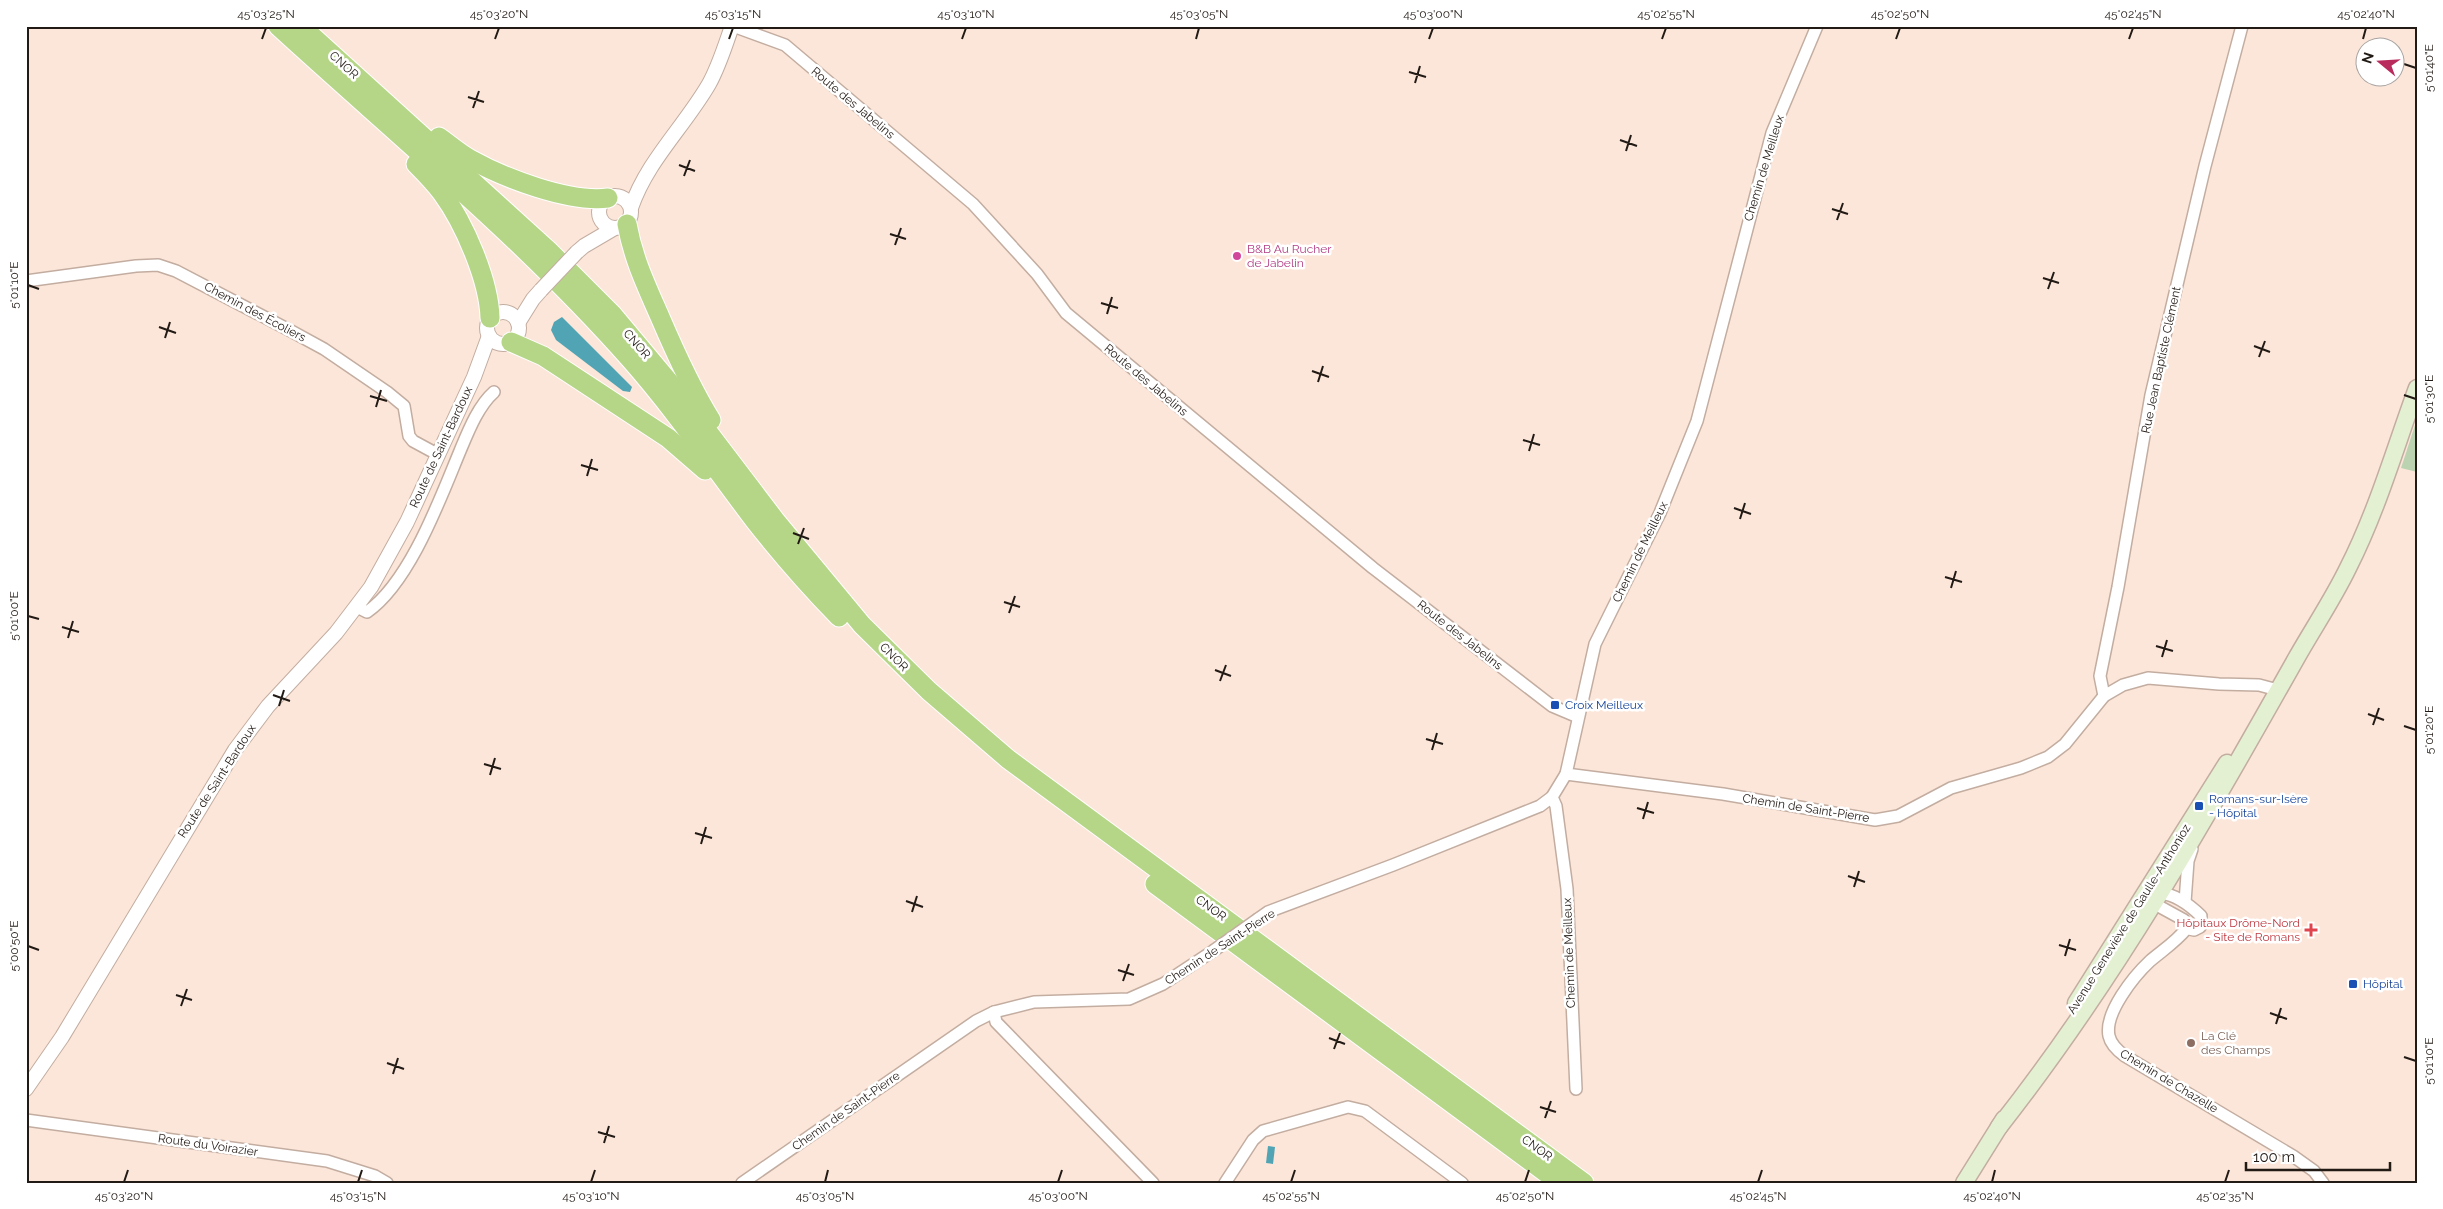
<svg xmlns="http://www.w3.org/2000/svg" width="2443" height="1209" font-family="Raleway,sans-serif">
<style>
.green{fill:#bcd3b1}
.water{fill:#50a4b3}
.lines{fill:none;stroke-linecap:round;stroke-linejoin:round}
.minor-casing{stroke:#c3ada1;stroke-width:14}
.tertiary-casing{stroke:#c3ada1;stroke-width:16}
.secondary-casing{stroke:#c3ada1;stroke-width:19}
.trunk-casing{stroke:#fff;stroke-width:21}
.minor{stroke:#fff;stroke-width:11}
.tertiary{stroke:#fff;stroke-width:14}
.secondary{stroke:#e4f0d2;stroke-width:16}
.trunk{stroke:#b6d687;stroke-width:19}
.minor-bridge-casing{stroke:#c3ada1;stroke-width:14;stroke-linecap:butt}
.tertiary-bridge-casing{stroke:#c3ada1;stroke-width:16;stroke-linecap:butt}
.minor-bridge{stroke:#fff;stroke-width:11}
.tertiary-bridge{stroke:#fff;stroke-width:14}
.ticks{fill:none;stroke:#221a15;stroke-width:2}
.hotel-dot{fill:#d1479c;stroke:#fff;stroke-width:2}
.transit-dot{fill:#1a4fb4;stroke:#fff;stroke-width:2}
.health-dot{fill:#e0444e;stroke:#fff;stroke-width:2}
.education-dot{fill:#8d6e63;stroke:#fff;stroke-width:2}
.labels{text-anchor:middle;stroke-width:5;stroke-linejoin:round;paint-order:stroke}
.street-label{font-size:12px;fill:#221a15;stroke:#fff}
.hotel-label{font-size:12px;fill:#b23c85;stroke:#fff;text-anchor:start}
.transit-label{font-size:12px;fill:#164399;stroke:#fff;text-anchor:start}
.health-label{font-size:12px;fill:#be3a42;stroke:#fff;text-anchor:end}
.education-label{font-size:12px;fill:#785e54;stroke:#fff;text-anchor:start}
.neatline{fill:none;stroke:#221a15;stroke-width:2}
.ticks-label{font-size:12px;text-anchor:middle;fill:#221a15}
</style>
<rect width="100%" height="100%" fill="#fce6d9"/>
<!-- green -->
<polygon class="green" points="2417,419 2417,472 2401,468"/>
<!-- water -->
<g class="water">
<polygon points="562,317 632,387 630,392 623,391 556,340 551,330 554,322"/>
<polygon points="1268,1146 1275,1147 1273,1164 1266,1163"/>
</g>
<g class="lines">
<defs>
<g id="minor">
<polyline points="733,26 785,45 973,204 1037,274 1066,313 1373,568 1552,706 1578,717"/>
<polyline points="26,281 136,266 158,265 176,271 291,331 324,349 387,392 404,406 409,436 413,441 437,454"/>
<path d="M357,607L367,612C410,582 440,499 460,451C468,432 478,406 494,392"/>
<polyline points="2104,696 2100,676 2118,587 2151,395 2205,166 2242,26"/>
<polyline points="1566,774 1723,794 1875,820 1898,816 1951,788 2021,768 2048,757 2065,744 2104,696 2123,685 2148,678 2219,684 2259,685 2274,689"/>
<polyline points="1552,797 1556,806 1567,889 1576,1089"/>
<path d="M2151,896L2153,903L2184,920L2189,929L2194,930L2200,927L2201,916C2192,907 2169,888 2155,896"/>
<polyline points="2185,902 2188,861 2192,849"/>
<polyline points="1258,919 1268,912 1393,865 1540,806 1552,797 1566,774 1595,644 1660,513 1697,421 1772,133 1817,26"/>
<path d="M2187,928C2177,941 2163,950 2150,961C2134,976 2104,1013 2109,1036C2111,1045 2118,1051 2125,1056L2293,1156L2314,1171L2323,1183"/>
<polyline points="994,1012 996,1022 1153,1183"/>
<polyline points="26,1120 327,1161 375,1176 387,1183"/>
<polyline points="742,1183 976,1021 994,1012 1034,1002 1129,999 1163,984 1213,951"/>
<polyline points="1225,1183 1253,1140 1263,1131 1348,1107 1365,1111 1462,1183"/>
</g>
<g id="tertiary">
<circle cx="615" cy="212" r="16"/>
<path d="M631,208C647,161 684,127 709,84C719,66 725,46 732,26"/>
<polyline points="577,252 584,246 613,229"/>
<circle cx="503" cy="328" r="16"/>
<polyline points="518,323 533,299 541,290"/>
<polyline points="26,1089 62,1037 235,750 268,706 336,633 371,587 407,522 474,377 489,336"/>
</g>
<g id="secondary">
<polyline points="2076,1003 2227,763"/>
<path d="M1999,1127C2114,981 2206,819 2297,657C2314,627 2333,599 2348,568C2377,511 2395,448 2417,388"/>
<polyline points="1964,1183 2004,1119"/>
</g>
<g id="trunk">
<path d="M278,26C397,135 523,238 630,359C675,410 714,467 755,521C781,554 809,586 839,617"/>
<polyline points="301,26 548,250 613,315 680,395 775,520 862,625 929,691 1008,759 1584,1183"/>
<path d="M439,137C449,144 459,153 470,159C504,178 569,203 608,198"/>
<path d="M416,164C425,173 434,182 442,193C464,223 489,280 490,318"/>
<path d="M627,224C633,258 646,285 660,317C675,352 691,388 711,420"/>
<polyline points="511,342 543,356 668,438 705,470"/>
<polyline points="1155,884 1560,1183"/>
</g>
</defs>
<!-- minor casing -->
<use href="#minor" class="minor-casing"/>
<!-- tertiary casing -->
<use href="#tertiary" class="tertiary-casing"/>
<!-- secondary casing -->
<use href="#secondary" class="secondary-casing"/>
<!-- trunk casing -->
<use href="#trunk" class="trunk-casing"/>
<!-- minor -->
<use href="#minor" class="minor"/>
<!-- tertiary -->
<use href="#tertiary" class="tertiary"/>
<!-- secondary -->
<use href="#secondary" class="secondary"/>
<!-- trunk -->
<use href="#trunk" class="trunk"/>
<defs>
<polyline id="minor-bridge" points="1213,951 1258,919"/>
<polyline id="tertiary-bridge" points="541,290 577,252"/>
</defs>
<!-- minor-bridge casing -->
<use href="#minor-bridge" class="minor-bridge-casing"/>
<!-- tertiary-bridge casing -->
<use href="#tertiary-bridge" class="tertiary-bridge-casing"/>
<!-- minor-bridge -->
<use href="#minor-bridge" class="minor-bridge"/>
<!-- tertiary-bridge -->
<use href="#tertiary-bridge" class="tertiary-bridge"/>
</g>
<!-- ticks -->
<path class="ticks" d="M262,39L266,28M495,39L499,28M729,39L733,28M962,39L966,28M1196,39L1199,28M1429,39L1433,28M1662,39L1666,28M1896,39L1900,28M2129,39L2133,28M2363,39L2366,28M2404,64L2416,68M1409,72L1426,77M1415,83L1420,66M468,97L484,102M473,108L479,91M1620,140L1637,146M1626,151L1631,135M679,165L695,171M684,176L690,160M1832,209L1848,214M1837,220L1843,203M890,234L906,239M895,245L901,228M2043,278L2059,283M28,285L39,289M2048,289L2054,272M1101,303L1118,308M1107,314L1112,297M159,327L176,333M165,338L170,322M2254,346L2270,352M2259,357L2265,341M1312,371L1329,377M1318,382L1323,366M2404,395L2416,399M370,396L387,401M376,407L381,390M1523,440L1540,445M1529,451L1534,434M581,465L598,470M587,476L592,459M1734,508L1751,514M1740,519L1745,503M793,533L809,539M798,544L804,528M1945,577L1962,582M1951,588L1956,571M1004,602L1020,607M1009,613L1015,596M28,616L39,619M62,627L79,632M68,638L73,621M2156,646L2173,651M2162,657L2167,640M1215,670L1231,676M1220,681L1226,665M273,695L290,701M279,706L284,690M2368,714L2384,720M2373,725L2379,708M2404,726L2416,730M1426,739L1443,744M1432,750L1437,733M484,764L501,769M490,775L495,758M1637,808L1654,813M1643,819L1648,802M695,833L712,838M701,844L706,827M1848,876L1865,882M1854,887L1859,871M906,901L923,907M912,912L917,896M2059,945L2076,950M28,946L39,950M2065,956L2070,939M1118,970L1134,975M1123,981L1129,964M176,995L192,1000M181,1006L187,989M2270,1013L2287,1019M2276,1024L2281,1008M1329,1038L1345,1044M1334,1049L1340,1033M2404,1057L2416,1061M387,1063L404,1069M393,1074L398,1058M1540,1107L1556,1112M1545,1118L1551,1101M598,1132L615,1137M604,1143L609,1126M124,1182L128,1170M358,1182L362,1170M591,1182L595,1170M825,1182L828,1170M1058,1182L1062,1170M1291,1182L1295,1170M1525,1182L1529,1170M1758,1182L1762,1170M1992,1182L1995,1170M2225,1182L2229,1170"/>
<!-- markers -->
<circle class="hotel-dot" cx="1237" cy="256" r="5"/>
<g class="transit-dot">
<rect x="1550" y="700" width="10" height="10" rx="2.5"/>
<rect x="2194" y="801" width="10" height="10" rx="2.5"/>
<rect x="2348" y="979" width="10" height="10" rx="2.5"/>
</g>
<path class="health-dot" d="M2308.5 922.5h5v5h5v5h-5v5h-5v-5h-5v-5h5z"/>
<circle class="education-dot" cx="2191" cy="1043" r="5"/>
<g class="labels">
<!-- street labels -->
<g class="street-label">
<text transform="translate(344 65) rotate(42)" y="4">CNOR</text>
<text transform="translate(853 103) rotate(40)" y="4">Route des Jabelins</text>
<text transform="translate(1764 168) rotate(-73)" y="4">Chemin de Meilleux</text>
<text transform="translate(255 312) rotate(28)" y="4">Chemin des Écoliers</text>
<text transform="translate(637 344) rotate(49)" y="4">CNOR</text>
<text transform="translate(2161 360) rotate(-78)" y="4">Rue Jean Baptiste Clément</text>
<text transform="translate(1146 380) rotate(40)" y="4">Route des Jabelins</text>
<text transform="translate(441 447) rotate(-65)" y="4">Route de Saint-Bardoux</text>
<text transform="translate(1640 552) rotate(-64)" y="4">Chemin de Meilleux</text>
<text transform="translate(1460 635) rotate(38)" y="4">Route des Jabelins</text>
<text transform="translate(894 657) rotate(45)" y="4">CNOR</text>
<text transform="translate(217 781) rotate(-57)" y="4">Route de Saint-Bardoux</text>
<text transform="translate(1806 808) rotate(9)" y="4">Chemin de Saint-Pierre</text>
<text transform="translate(1211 908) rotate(36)" y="4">CNOR</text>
<text transform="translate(2129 919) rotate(-58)" y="4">Avenue Geneviève de Gaulle-Anthonioz</text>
<text transform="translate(1220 947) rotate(-33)" y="4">Chemin de Saint-Pierre</text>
<text transform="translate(1569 953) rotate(-92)" y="4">Chemin de Meilleux</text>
<text transform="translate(2169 1081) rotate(31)" y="4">Chemin de Chazelle</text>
<text transform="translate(846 1111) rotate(-35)" y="4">Chemin de Saint-Pierre</text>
<text transform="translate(208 1145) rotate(8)" y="4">Route du Voirazier</text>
<text transform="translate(1537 1148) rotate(36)" y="4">CNOR</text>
</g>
<!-- hotel labels -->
<g class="hotel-label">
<text x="1247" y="253">B&amp;B Au Rucher<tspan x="1247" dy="14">de Jabelin</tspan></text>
</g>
<!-- transit labels -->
<g class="transit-label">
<text x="1565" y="709">Croix Meilleux</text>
<text x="2209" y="803">Romans-sur-Isère<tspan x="2209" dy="14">- Hôpital</tspan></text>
<text x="2363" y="988">Hôpital</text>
</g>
<!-- health labels -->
<g class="health-label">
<text x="2300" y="927">Hôpitaux Drôme-Nord<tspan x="2300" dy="14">- Site de Romans</tspan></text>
</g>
<!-- education labels -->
<g class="education-label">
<text x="2201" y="1040">La Clé<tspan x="2201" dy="14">des Champs</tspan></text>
</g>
</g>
<!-- border -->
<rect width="2443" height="1209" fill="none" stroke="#ffffff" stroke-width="55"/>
<!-- north arrow -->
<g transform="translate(2380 62) rotate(288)"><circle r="24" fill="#ffffff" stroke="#a7a3a1"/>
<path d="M0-4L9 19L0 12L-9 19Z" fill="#b92b5c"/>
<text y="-8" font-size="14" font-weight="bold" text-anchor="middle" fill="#221a15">N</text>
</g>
<!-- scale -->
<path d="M2246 1162v8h144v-8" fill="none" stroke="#221a15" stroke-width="2.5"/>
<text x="2253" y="1162" font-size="15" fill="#221a15" stroke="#ffffff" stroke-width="4" paint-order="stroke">100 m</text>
<rect x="28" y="28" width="2388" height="1154" class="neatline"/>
<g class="ticks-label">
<text x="266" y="18">45°03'25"N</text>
<text x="499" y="18">45°03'20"N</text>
<text x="733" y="18">45°03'15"N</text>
<text x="966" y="18">45°03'10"N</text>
<text x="1199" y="18">45°03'05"N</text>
<text x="1433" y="18">45°03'00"N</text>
<text x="1666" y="18">45°02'55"N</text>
<text x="1900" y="18">45°02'50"N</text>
<text x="2133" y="18">45°02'45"N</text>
<text x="2366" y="18">45°02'40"N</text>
<text transform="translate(2429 68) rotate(-90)" y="4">5°01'40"E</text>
<text transform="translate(14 285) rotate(-90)" y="4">5°01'10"E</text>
<text transform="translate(2429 399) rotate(-90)" y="4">5°01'30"E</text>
<text transform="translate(14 616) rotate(-90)" y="4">5°01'00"E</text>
<text transform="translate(2429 730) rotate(-90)" y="4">5°01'20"E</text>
<text transform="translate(14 946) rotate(-90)" y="4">5°00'50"E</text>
<text transform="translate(2429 1061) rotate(-90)" y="4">5°01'10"E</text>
<text x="124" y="1200">45°03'20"N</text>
<text x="358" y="1200">45°03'15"N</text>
<text x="591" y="1200">45°03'10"N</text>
<text x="825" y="1200">45°03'05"N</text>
<text x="1058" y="1200">45°03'00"N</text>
<text x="1291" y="1200">45°02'55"N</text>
<text x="1525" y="1200">45°02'50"N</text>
<text x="1758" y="1200">45°02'45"N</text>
<text x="1992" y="1200">45°02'40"N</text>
<text x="2225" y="1200">45°02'35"N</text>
</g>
</svg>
